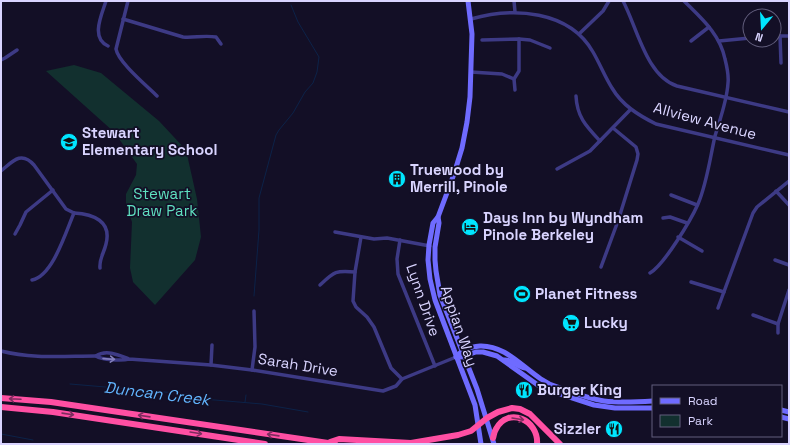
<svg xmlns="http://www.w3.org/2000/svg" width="790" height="445" font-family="'Space Grotesk',sans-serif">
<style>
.green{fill:#12302f}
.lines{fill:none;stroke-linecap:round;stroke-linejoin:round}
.stream{stroke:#0c2248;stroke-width:1}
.minor{stroke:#3d3a85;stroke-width:3.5}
.secondary{stroke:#6f6bff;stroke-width:5}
.motorway{stroke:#ff4fa3;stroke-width:6}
.oneway{stroke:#837fbc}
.oneway2{stroke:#7d2c5e}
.labels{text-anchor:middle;stroke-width:3.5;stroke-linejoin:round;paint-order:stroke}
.street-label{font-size:15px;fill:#d9d4ff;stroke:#130f26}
.poi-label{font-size:15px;font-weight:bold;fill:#d9d4ff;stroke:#130f26;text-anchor:start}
.park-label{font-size:15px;fill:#5fe0c0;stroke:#130f26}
.water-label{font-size:16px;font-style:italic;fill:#62b6ff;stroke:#130f26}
</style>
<rect width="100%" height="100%" fill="#130f26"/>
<!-- green -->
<polygon class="green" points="74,65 101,73 159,121 186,150 197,199 201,237 195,260 155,305 133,282 130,268 132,222 126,205 126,194 136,175 137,164 114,132 46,71"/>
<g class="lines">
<!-- stream -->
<g class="stream">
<polyline points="254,296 259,230 259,198 276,135 279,130 293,113 305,92 313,83 317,72 319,57 298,22 291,5"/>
<polyline points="70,384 188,394 203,399 262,404 308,412"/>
<polyline points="245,402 246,395"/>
<polyline points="1,434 33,440"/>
</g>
<!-- minor -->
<g class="minor">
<path d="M106,1C102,14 90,38 108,46"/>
<path d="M128,1L116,49C118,62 147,86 157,96"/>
<polyline points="514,1 515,12"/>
<path d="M623,1C637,27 646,76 677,86L789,112"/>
<path d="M123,19L183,37C194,38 204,35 216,37L221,44"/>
<path d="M471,19C513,7 569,10 593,52C600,64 605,77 612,88C622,105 638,115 656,124L789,155"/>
<polyline points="579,34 603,11 609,1"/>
<polyline points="774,36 789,36"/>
<polyline points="780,36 781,63"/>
<polyline points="519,39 530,40 550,48"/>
<polyline points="691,41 709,27"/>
<polyline points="719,41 750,38"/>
<polyline points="1,60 5,58 17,50"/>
<polyline points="471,72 502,74 514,79 519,71 519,39 482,40"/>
<polyline points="514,79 515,90"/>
<path d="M576,96C577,117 586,126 600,141"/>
<polyline points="557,169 590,151 630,110"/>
<path d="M1,171C12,162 21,150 34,165L66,209L74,213"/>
<polyline points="776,191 789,205"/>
<polyline points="671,195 697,205"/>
<path d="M74,213C93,214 112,221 106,244C104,253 99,259 100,268"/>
<polyline points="663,218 670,217 687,223"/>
<polyline points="335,232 374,239 387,238 430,246"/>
<polyline points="15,234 20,225 26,212 53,190"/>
<polyline points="361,237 355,272 353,301 356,307 367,317 374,327 391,368 402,379"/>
<polyline points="678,237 702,251"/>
<polyline points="400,240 397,259 398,274 435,366"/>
<polyline points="775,260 789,265"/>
<polyline points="601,267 618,221 637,160 638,154 636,147 613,128"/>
<path d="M650,273C664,265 691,220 698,204C707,183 710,158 715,136C720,119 727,101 728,83C729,75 727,67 725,59C720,34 701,18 684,1"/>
<path d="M32,280C53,276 66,231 74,213"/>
<polyline points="691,282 724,292"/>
<path d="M320,285C334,272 335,270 355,272"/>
<polyline points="718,308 753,213 757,207 789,181"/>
<polyline points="753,315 778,324"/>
<polyline points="778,333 778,324 789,290"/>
<path d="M1,351C32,359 64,356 96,356"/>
<path d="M129,359C119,355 106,349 96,356C102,360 122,361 129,359L211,365L252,370L383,391L396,386L402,379L456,357"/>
<polyline points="211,365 212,345"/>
<polyline points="252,370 255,347 254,311"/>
</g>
<!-- secondary -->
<g class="secondary">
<polyline points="468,1 472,34 470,97 467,122 462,148 454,174 438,217 433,223 429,245 428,260 430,279 435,300 475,405 481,444"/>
<polyline points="438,217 439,223 435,247 435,260 436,271 440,295 477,389 494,444"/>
<path d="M456,357C463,349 470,347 480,346C511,345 529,378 557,387C572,392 588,399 604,401C620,403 637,402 653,401"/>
<polyline points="461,357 476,352 483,352 497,356 542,388 594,405 615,408 653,408"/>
<path d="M504,360C512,359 517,367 525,368"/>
<polyline points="781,410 789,412"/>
<polyline points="781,417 789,419"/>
</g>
<!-- motorway -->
<g class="motorway">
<polyline points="1,398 51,402 335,444"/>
<polyline points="1,407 53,412 265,444"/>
<path d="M493,438C494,435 494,432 496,429C508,406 539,420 537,444"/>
<polyline points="330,442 339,439 411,443 458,435 471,431 487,418 498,412 512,408 520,409 530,414 560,444"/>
</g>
</g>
<!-- one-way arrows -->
<defs><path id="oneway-shaft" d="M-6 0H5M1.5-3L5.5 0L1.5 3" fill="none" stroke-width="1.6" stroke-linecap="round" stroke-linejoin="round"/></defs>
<use class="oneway" href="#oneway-shaft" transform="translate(109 359) rotate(4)"/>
<g class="oneway2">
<use href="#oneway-shaft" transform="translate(15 399) rotate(-177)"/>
<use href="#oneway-shaft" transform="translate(68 414) rotate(8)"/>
<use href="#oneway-shaft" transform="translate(144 416) rotate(-172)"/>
<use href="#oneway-shaft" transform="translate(518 419) rotate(9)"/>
<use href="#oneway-shaft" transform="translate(196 433) rotate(9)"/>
<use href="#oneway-shaft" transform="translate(273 435) rotate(-172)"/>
</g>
<!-- icons -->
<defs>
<symbol id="school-disc" viewBox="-11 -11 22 22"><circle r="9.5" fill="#00e5ff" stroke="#130f26"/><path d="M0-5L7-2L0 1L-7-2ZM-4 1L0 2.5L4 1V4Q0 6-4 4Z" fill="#111"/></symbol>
<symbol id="building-disc" viewBox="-11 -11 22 22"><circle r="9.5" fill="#00e5ff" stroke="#130f26"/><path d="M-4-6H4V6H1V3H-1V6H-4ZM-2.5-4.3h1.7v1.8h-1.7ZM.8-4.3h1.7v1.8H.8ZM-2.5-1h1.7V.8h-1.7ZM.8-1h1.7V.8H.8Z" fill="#111"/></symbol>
<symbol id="hotel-disc" viewBox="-11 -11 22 22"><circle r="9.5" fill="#00e5ff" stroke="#130f26"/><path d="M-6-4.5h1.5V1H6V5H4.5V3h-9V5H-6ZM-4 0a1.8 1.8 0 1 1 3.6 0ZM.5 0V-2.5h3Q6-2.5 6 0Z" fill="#111"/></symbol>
<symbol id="stadium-disc" viewBox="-11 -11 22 22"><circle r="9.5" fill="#00e5ff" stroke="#130f26"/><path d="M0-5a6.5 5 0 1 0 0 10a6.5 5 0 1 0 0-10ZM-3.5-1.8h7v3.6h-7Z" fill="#111"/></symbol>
<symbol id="supermarket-disc" viewBox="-11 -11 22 22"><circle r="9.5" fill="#00e5ff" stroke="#130f26"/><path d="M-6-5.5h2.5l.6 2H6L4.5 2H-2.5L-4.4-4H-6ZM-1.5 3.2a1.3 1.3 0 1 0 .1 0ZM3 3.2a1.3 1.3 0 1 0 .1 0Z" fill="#111"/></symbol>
<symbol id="restaurant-disc" viewBox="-11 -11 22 22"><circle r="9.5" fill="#00e5ff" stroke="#130f26"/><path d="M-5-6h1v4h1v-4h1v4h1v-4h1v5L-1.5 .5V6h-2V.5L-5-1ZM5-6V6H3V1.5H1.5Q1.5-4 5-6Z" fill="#111"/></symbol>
</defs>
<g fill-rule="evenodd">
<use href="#school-disc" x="59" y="132" width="20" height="20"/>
<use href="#building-disc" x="387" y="169" width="20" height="20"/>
<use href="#hotel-disc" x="460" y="217" width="20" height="20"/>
<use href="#stadium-disc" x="512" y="284" width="20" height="20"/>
<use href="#supermarket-disc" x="561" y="313" width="20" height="20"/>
<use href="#restaurant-disc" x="514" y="380" width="20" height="20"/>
<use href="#restaurant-disc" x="604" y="419" width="20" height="20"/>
</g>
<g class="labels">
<!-- street labels -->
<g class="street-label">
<text transform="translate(705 121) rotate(15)" y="5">Allview Avenue</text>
<text transform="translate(423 300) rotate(71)" y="5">Lynn Drive</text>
<text transform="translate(459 326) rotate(71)" y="5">Appian Way</text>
<text transform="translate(298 365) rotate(9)" y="5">Sarah Drive</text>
</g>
<!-- poi labels -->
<g class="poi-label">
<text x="82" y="138">Stewart<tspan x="82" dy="17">Elementary School</tspan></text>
<text x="410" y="175">Truewood by<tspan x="410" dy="17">Merrill, Pinole</tspan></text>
<text x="483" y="223">Days Inn by Wyndham<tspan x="483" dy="17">Pinole Berkeley</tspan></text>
<text x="535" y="299">Planet Fitness</text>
<text x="584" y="328">Lucky</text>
<text x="537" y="395">Burger King</text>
<text x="601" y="434" text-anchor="end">Sizzler</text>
</g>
<!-- park labels -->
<g class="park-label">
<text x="162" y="199">Stewart<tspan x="162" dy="17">Draw Park</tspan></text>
</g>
<!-- water labels -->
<g class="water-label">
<text transform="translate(157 393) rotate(7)" y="6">Duncan Creek</text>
</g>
</g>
<!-- border -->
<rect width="790" height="445" fill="none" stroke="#d9d4ff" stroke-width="4"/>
<!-- legend -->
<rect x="652" y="385" width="130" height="52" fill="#130f26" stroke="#625e7d"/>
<rect x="660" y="398" width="20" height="6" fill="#6f6bff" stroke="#625e7d"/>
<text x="688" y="405" font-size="12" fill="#d9d4ff">Road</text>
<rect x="660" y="415" width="20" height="12" fill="#12302f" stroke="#625e7d"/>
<text x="688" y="425" font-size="12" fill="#d9d4ff">Park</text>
<!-- north arrow -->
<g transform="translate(762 28) rotate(198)"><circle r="19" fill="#130f26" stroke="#625e7d"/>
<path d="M0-3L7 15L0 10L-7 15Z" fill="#00e5ff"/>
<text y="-6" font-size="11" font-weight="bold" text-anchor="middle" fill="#d9d4ff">N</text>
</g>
</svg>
